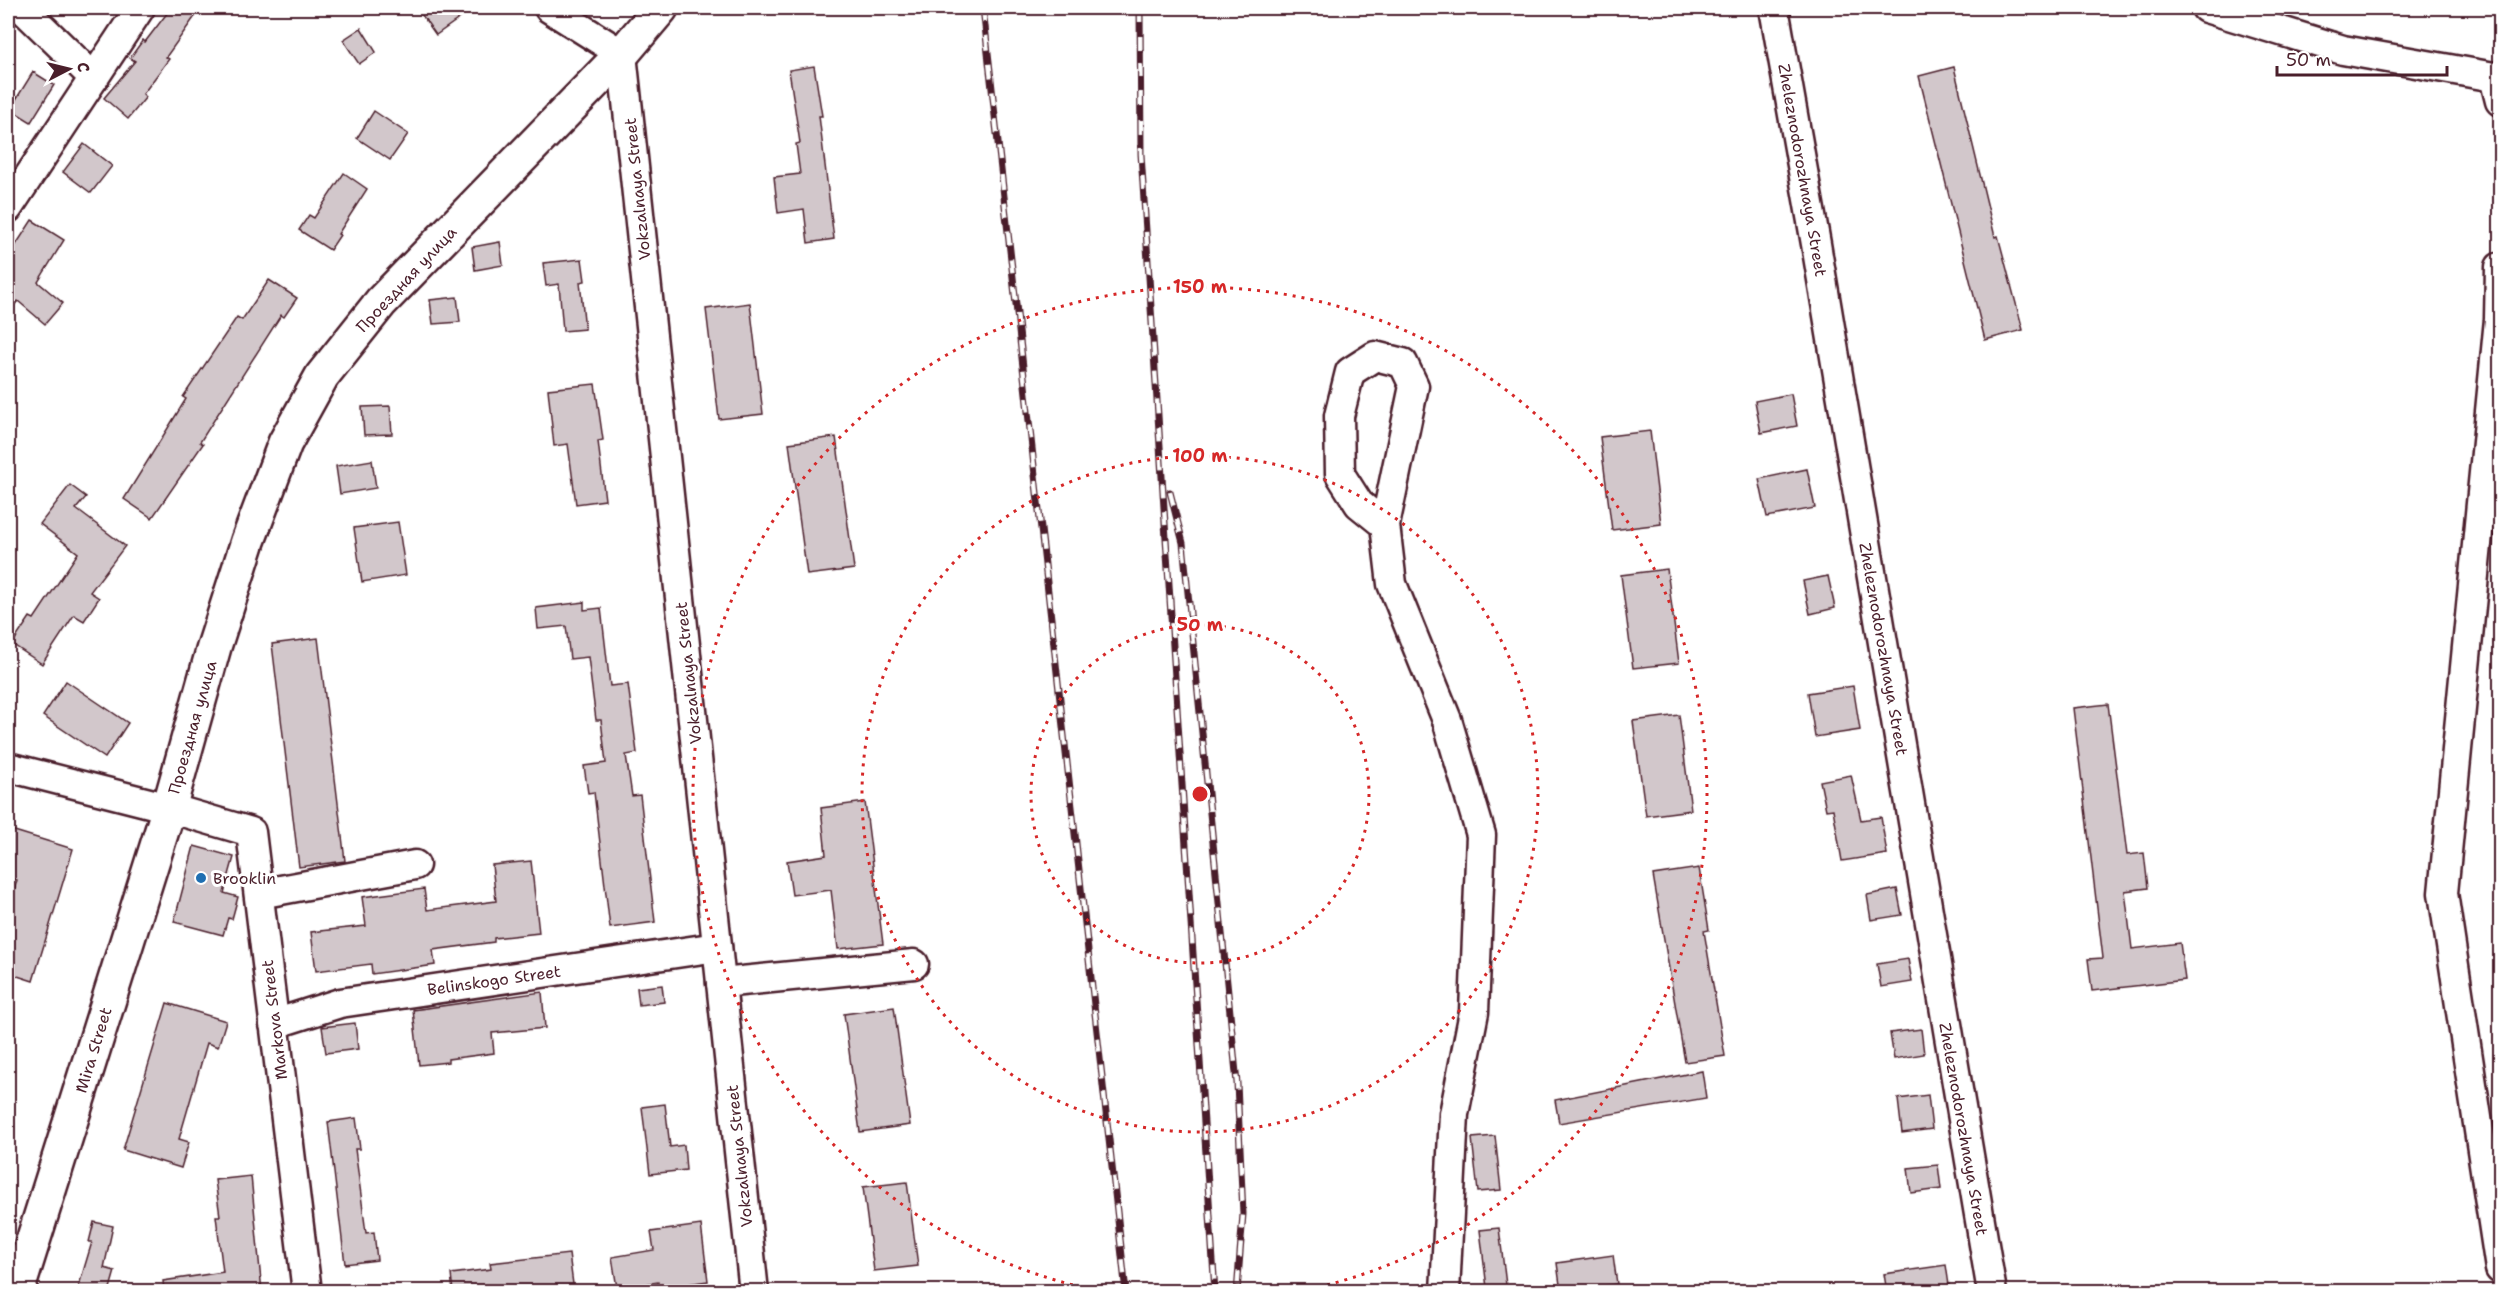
<svg xmlns="http://www.w3.org/2000/svg" width="2508" height="1299" font-family="'Shantell Sans',sans-serif">
<style>
.building{fill:#d2c7cb;stroke:#4a1f2b;stroke-width:1.5}
.lines{fill:none;stroke-linecap:round;stroke-linejoin:round}
.minor-casing{stroke:#4a1f2b;stroke-width:33}
.major-casing{stroke:#4a1f2b;stroke-width:38}
.minor{stroke:#fff;stroke-width:28}
.major{stroke:#fff;stroke-width:33}
.rail-casing{stroke:#4a1f2b;stroke-width:7}
.rail{stroke:#fff;stroke-width:4.5;stroke-dasharray:14;stroke-linecap:butt}
.ring{fill:none;stroke:#d62828;stroke-width:3;stroke-dasharray:3 6}
.poi-dot{fill:#1f6fb2;stroke:#fff;stroke-width:2}
.labels{text-anchor:middle;stroke-width:6;stroke-linejoin:round;paint-order:stroke}
.street-label{font-size:16px;fill:#4a1f2b;stroke:#fff}
.poi-label{font-size:16px;fill:#4a1f2b;stroke:#fff;text-anchor:start}
.centre{fill:#d62828;stroke:#fff;stroke-width:3}
.ring-label{font-size:18px;text-anchor:middle;font-weight:bold;fill:#d62828;stroke:#fff;stroke-width:6;stroke-linejoin:round;paint-order:stroke}
</style>
<rect width="100%" height="100%" fill="#fff"/>
<filter id="ink" filterUnits="userSpaceOnUse"><feTurbulence type="fractalNoise" baseFrequency=".0167" numOctaves="2"/><feDisplacementMap in="SourceGraphic" scale="12" xChannelSelector="R" yChannelSelector="G"/><feConvolveMatrix kernelMatrix="1 2 1 2 8 2 1 2 1" color-interpolation-filters="sRGB"/></filter>
<g filter="url(#ink)">
<!-- building -->
<g class="building">
<polygon points="171,8 201,8 166,57 169,59 143,94 146,97 128,119 104,98 135,61 130,58 143,40 145,42"/>
<polygon points="417,8 474,8 436,35"/>
<polygon points="361,28 376,52 359,64 343,40"/>
<polygon points="814,66 822,116 819,116 834,239 808,243 804,209 778,213 774,177 800,174 796,144 800,143 789,70"/>
<polygon points="1954,67 1995,237 1998,236 2023,330 1985,340 1919,76"/>
<polygon points="33,72 54,85 31,122 10,109"/>
<polygon points="374,111 408,134 390,160 357,138"/>
<polygon points="84,144 112,166 91,193 63,172"/>
<polygon points="344,173 367,189 338,234 340,235 330,250 299,230 309,215 314,218"/>
<polygon points="32,220 64,240 38,282 63,303 45,324 18,301 8,312 8,257"/>
<polygon points="500,242 503,265 475,270 472,247"/>
<polygon points="582,259 585,281 580,282 585,329 563,331 559,284 546,286 543,263"/>
<polygon points="269,280 297,298 284,317 281,315 200,442 203,444 152,518 124,499 186,399 183,397 237,317 242,320"/>
<polygon points="457,297 460,322 433,324 430,300"/>
<polygon points="750,303 763,414 719,419 706,309"/>
<polygon points="595,384 603,440 598,441 605,500 576,504 568,444 554,446 548,389"/>
<polygon points="1791,394 1797,426 1761,433 1755,401"/>
<polygon points="390,406 392,434 364,435 362,407"/>
<polygon points="1650,431 1661,524 1612,530 1600,437"/>
<polygon points="836,437 854,569 807,575 789,443"/>
<polygon points="372,460 376,488 340,494 336,466"/>
<polygon points="1807,469 1815,508 1767,517 1759,479"/>
<polygon points="70,485 86,497 76,509 125,546 90,592 99,598 84,621 74,615 42,664 12,644 30,617 34,619 78,553 40,524"/>
<polygon points="398,522 406,575 362,582 354,528"/>
<polygon points="1667,569 1679,663 1633,668 1621,575"/>
<polygon points="1828,576 1835,608 1810,614 1803,581"/>
<polygon points="584,602 584,610 601,608 610,686 628,684 637,753 626,755 632,796 640,795 655,922 610,928 594,792 588,793 584,766 606,763 601,720 596,720 588,657 570,659 566,626 538,629 536,608"/>
<polygon points="318,638 345,861 299,867 272,644"/>
<polygon points="66,681 128,723 105,758 43,716"/>
<polygon points="1853,686 1860,730 1815,737 1808,693"/>
<polygon points="2108,704 2127,855 2144,853 2148,888 2125,891 2132,949 2180,943 2185,980 2092,991 2088,959 2103,958 2073,708"/>
<polygon points="1679,715 1691,810 1646,816 1633,721"/>
<polygon points="1851,775 1861,820 1881,817 1887,854 1842,861 1833,809 1826,810 1820,781"/>
<polygon points="865,802 883,944 838,949 831,890 792,895 787,861 826,855 821,808"/>
<polygon points="8,829 73,849 33,981 8,973 8,911 17,880 8,877"/>
<polygon points="194,846 234,857 224,893 238,897 232,919 228,918 223,935 174,922"/>
<polygon points="531,861 539,933 494,938 494,942 433,950 435,965 372,974 371,964 316,971 311,932 366,926 362,897 424,889 427,910 496,901 492,865"/>
<polygon points="1699,868 1709,930 1704,931 1725,1056 1685,1062 1653,875"/>
<polygon points="1897,889 1902,915 1871,920 1867,895"/>
<polygon points="1908,959 1912,982 1881,987 1877,964"/>
<polygon points="662,985 664,1002 639,1005 637,988"/>
<polygon points="542,992 545,1028 492,1033 494,1053 448,1059 448,1062 419,1065 413,1010"/>
<polygon points="167,1003 226,1021 218,1047 207,1043 179,1139 189,1142 181,1168 123,1150"/>
<polygon points="894,1007 910,1125 860,1132 844,1014"/>
<polygon points="355,1023 358,1049 326,1053 322,1027"/>
<polygon points="1921,1029 1924,1054 1894,1059 1890,1033"/>
<polygon points="1702,1071 1706,1098 1559,1123 1555,1100"/>
<polygon points="1928,1095 1932,1129 1902,1133 1898,1099"/>
<polygon points="665,1104 670,1147 684,1145 686,1170 650,1174 642,1107"/>
<polygon points="356,1118 360,1149 355,1149 366,1233 374,1232 377,1260 345,1264 328,1122"/>
<polygon points="1495,1136 1501,1190 1478,1192 1472,1138"/>
<polygon points="1938,1165 1941,1189 1911,1193 1908,1168"/>
<polygon points="251,1176 262,1292 164,1292 163,1281 223,1272 216,1216 220,1216 215,1180"/>
<polygon points="907,1182 918,1266 874,1271 863,1187"/>
<polygon points="94,1222 113,1226 104,1268 115,1271 109,1292 77,1292 92,1242 89,1242"/>
<polygon points="701,1225 708,1281 659,1288 658,1282 617,1288 612,1257 654,1250 651,1232"/>
<polygon points="1499,1228 1506,1285 1487,1288 1480,1230"/>
<polygon points="569,1254 574,1292 453,1292 451,1274 491,1269 490,1263"/>
<polygon points="1613,1255 1617,1284 1561,1292 1557,1263"/>
<polygon points="1946,1265 1950,1292 1887,1292 1884,1274"/>
</g>
<g class="lines">
<defs>
<g id="minor">
<polyline points="22,8 94,78"/>
<polyline points="549,8 622,54 754,1292"/>
<polyline points="1774,8 1816,244 1992,1292"/>
<polyline points="2206,8 2343,50 2494,77 2500,76"/>
<polyline points="2494,77 2500,101"/>
<polyline points="8,208 140,8"/>
<polyline points="2500,267 2499,319 2443,893 2500,1269"/>
<polyline points="1385,525 1359,504 1340,474 1339,416 1350,372 1375,356 1403,363 1414,386 1385,525 1392,584 1447,720 1481,835 1474,1012 1454,1114 1445,1292"/>
<polyline points="8,767 169,808 251,832 307,1292"/>
<polyline points="259,894 415,865"/>
<polyline points="721,983 914,964"/>
<polyline points="274,1024 340,1003 717,947"/>
</g>
<polyline id="major" points="17,1292 169,808 214,647 248,541 285,443 322,376 381,302 622,54 661,8"/>
</defs>
<!-- minor casing -->
<use href="#minor" class="minor-casing"/>
<!-- major casing -->
<use href="#major" class="major-casing"/>
<!-- minor -->
<use href="#minor" class="minor"/>
<!-- major -->
<use href="#major" class="major"/>
<defs>
<g id="rail">
<polyline points="983,8 1126,1292"/>
<polyline points="1140,8 1141,154 1215,1292"/>
<polyline points="1170,492 1183,543 1237,1083 1243,1214 1237,1292"/>
</g>
</defs>
<!-- rail casing -->
<use href="#rail" class="rail-casing"/>
<!-- rail -->
<use href="#rail" class="rail"/>
</g>
</g>
<!-- distance rings -->
<g class="ring">
<circle cx="1200" cy="794" r="169"/>
<circle cx="1200" cy="794" r="338"/>
<path d="M1099 1291A507 507 0 1 1 1301 1291"/>
</g>
<!-- markers -->
<circle class="poi-dot" cx="201" cy="878" r="6"/>
<g class="labels">
<!-- street labels -->
<g class="street-label">
<text transform="translate(1803 170) rotate(80)" y="6">Zheleznodorozhnaya Street</text>
<text transform="translate(637 189) rotate(-96)" y="6">Vokzalnaya Street</text>
<text transform="translate(406 279) rotate(-47)" y="6">Проездная улица</text>
<text transform="translate(1884 649) rotate(80)" y="6">Zheleznodorozhnaya Street</text>
<text transform="translate(688 673) rotate(-96)" y="6">Vokzalnaya Street</text>
<text transform="translate(192 727) rotate(-74)" y="6">Проездная улица</text>
<text transform="translate(494 980) rotate(-8)" y="6">Belinskogo Street</text>
<text transform="translate(274 1020) rotate(-97)" y="6">Markova Street</text>
<text transform="translate(93 1050) rotate(-73)" y="6">Mira Street</text>
<text transform="translate(1964 1129) rotate(80)" y="6">Zheleznodorozhnaya Street</text>
<text transform="translate(739 1156) rotate(-96)" y="6">Vokzalnaya Street</text>
</g>
<!-- poi labels -->
<g class="poi-label">
<text x="213" y="884">Brooklin</text>
</g>
</g>
<circle cx="1200" cy="794" r="9" class="centre"/>
<g class="ring-label">
<text x="1200" y="293">150 m</text>
<text x="1200" y="462">100 m</text>
<text x="1200" y="631">50 m</text>
</g>
<!-- margin -->
<rect width="2508" height="1299" fill="none" stroke="#fff" stroke-width="30"/>
<rect x="15" y="15" width="2478" height="1269" fill="none" stroke="#4a1f2b" stroke-width="2" filter="url(#ink)"/>
<!-- north arrow -->
<g transform="translate(69 69) rotate(83)" stroke="#ffffff" stroke-width="4.5" paint-order="stroke">
<path d="M0-4.5L10 22L0 15L-10 22Z" fill="#4a1f2b"/>
<text y="-9" font-size="16" font-weight="bold" text-anchor="middle" fill="#4a1f2b">С</text>
</g>
<!-- scale -->
<path d="M2277 66v9h170v-9" fill="none" stroke="#4a1f2b" stroke-width="3"/>
<text x="2286" y="66" font-size="18" fill="#4a1f2b" stroke="#ffffff" stroke-width="4.5" paint-order="stroke">50 m</text>
</svg>
